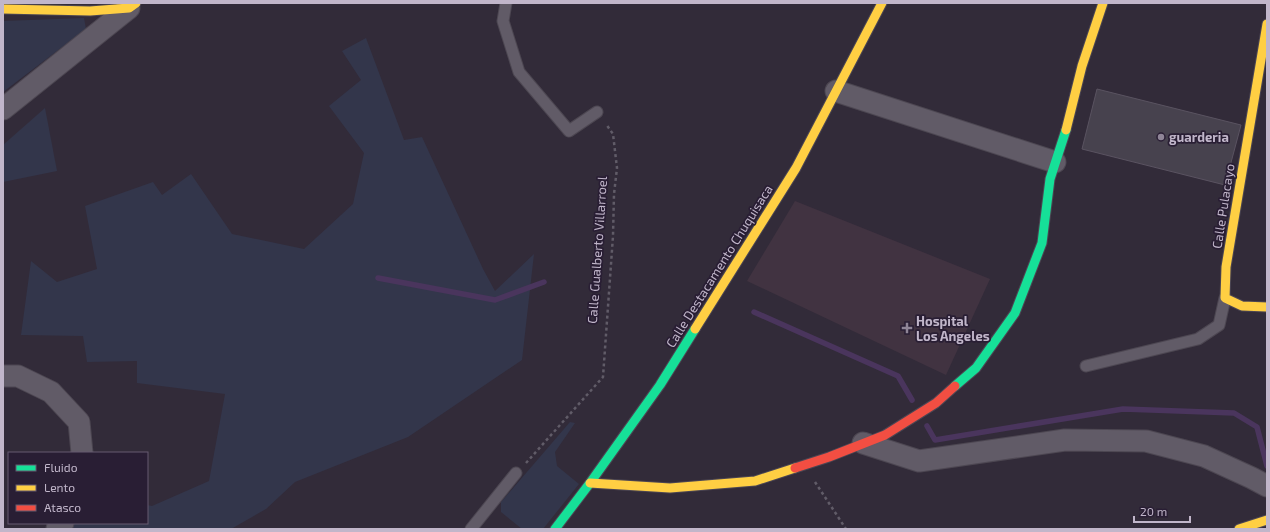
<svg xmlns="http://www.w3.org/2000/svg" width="1270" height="532" font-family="'Exo 2',sans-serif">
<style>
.medical{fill:#413341}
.green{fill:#33364b}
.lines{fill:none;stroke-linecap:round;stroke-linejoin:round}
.stream{stroke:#4a355d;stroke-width:5.5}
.building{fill:#47424e;stroke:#5a5361}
.lane-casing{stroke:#4d4752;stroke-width:13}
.street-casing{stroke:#4d4752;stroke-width:23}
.fast-casing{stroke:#4c4653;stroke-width:11}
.slow-casing{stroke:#4c4653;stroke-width:11}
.jam-casing{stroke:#4c4653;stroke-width:11}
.path{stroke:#615c68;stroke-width:2.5;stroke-dasharray:3 3;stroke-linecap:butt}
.lane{stroke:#615b67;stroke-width:11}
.street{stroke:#615b67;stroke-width:21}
.fast{stroke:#16e098;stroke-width:9}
.slow{stroke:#ffcf43;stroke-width:9}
.jam{stroke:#f24e42;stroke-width:9}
.poi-dot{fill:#8f8597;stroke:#291e34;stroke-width:1.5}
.labels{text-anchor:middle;stroke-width:3.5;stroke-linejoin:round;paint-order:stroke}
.poi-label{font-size:13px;font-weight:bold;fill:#c1b6ca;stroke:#291e34;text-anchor:start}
.street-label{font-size:13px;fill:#c1b6ca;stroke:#291e34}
</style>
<rect width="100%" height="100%" fill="#322b39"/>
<!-- medical -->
<polygon class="medical" points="795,201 990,279 946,375 747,281"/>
<!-- green -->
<g class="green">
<polygon points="84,18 86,29 3,92 3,21"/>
<polygon points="366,38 404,140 422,137 483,269 495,291 534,254 522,360 408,437 295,482 266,509 231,529 48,529 56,523 147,523 147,505 152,506 209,481 225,394 137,383 137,361 87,362 83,336 21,335 31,261 57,282 97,269 85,206 153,182 162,195 191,174 232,234 304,249 353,204 364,153 329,106 361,80 342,51"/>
<polygon points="45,108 57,171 3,182 3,145"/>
<polygon points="570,422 575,423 555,452 557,466 579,484 543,529 522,529 501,512 501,502"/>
</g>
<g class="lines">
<!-- stream -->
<g class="stream">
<polyline points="378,278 495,300 544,282"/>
<polyline points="754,312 898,376 912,400"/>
<polyline points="927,426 935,440 1123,409 1234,413 1257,427 1267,466"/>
</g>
</g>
<!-- building -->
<polygon class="building" points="1097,89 1241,125 1225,185 1082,149"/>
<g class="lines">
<defs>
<g id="lane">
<polyline points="506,3 503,21 519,72 569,131 597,112"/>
<polyline points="1086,366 1198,339 1219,325 1225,298"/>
<polyline points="471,529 516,473"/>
</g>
<g id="street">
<polyline points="836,91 1055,162"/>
<polyline points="3,109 129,8"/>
<polyline points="3,376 18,376 51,392 79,422 82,453"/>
<polyline points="863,443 919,461 1065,440 1146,441 1204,456 1252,478 1267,486"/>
<polyline points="57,529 63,523"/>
</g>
<g id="fast">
<polyline points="955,386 976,368 1015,313 1042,243 1050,179 1066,130"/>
<polyline points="555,529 590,483 660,385 695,329"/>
</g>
<g id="slow">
<polyline points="3,9 90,11 129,8 136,3"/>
<polyline points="1267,24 1226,267 1225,298 1242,306 1267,307"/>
<polyline points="1066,130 1082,66 1103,3"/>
<polyline points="695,329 796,168 882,3"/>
<polyline points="590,483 670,488 755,481 795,468"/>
<polyline points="1239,529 1267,520"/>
</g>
<polyline id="jam" points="795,468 829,457 885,435 936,403 955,386"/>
</defs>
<!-- lane casing -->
<use href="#lane" class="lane-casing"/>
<!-- street casing -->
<use href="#street" class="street-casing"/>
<!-- fast casing -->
<use href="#fast" class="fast-casing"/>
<!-- slow casing -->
<use href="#slow" class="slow-casing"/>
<!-- jam casing -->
<use href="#jam" class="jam-casing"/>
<!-- path -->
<g class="path">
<polyline points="526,463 603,377 613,236 614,194 617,168 613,134 606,124"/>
<polyline points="815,482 846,529"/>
</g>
<!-- lane -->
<use href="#lane" class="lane"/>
<!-- street -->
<use href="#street" class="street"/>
<!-- fast -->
<use href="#fast" class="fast"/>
<!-- slow -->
<use href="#slow" class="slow"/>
<!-- jam -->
<use href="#jam" class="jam"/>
</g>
<!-- markers -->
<g class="poi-dot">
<circle cx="1161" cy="137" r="4"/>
<path d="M905 322h4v4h4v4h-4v4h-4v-4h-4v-4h4z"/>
</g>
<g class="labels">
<!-- poi labels -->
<g class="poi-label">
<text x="1169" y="142">guarderia</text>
<text x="916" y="326">Hospital<tspan x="916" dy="15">Los Angeles</tspan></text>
</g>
<!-- street labels -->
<g class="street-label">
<text transform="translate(1223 206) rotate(-81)" y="5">Calle Pulacayo</text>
<text transform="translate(597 250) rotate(-86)" y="5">Calle Gualberto Villarroel</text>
<text transform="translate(719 266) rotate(-58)" y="5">Calle Destacamento Chuquisaca</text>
</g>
</g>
<!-- border -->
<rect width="1270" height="532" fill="none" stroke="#c1b6ca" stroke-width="8"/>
<!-- legend -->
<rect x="8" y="452" width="140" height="72" fill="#291e34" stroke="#665b70"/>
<rect x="16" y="465" width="20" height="6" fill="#16e098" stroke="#665b70"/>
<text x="44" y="472" font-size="12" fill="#c1b6ca">Fluido</text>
<rect x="16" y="485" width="20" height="6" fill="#ffcf43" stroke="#665b70"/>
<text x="44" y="492" font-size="12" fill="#c1b6ca">Lento</text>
<rect x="16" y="505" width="20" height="6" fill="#f24e42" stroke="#665b70"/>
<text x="44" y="512" font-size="12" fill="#c1b6ca">Atasco</text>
<!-- scale -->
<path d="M1134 516v6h56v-6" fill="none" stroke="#c1b6ca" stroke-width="2"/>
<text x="1140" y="516" font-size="12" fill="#c1b6ca" stroke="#291e34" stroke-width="3" paint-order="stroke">20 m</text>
</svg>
